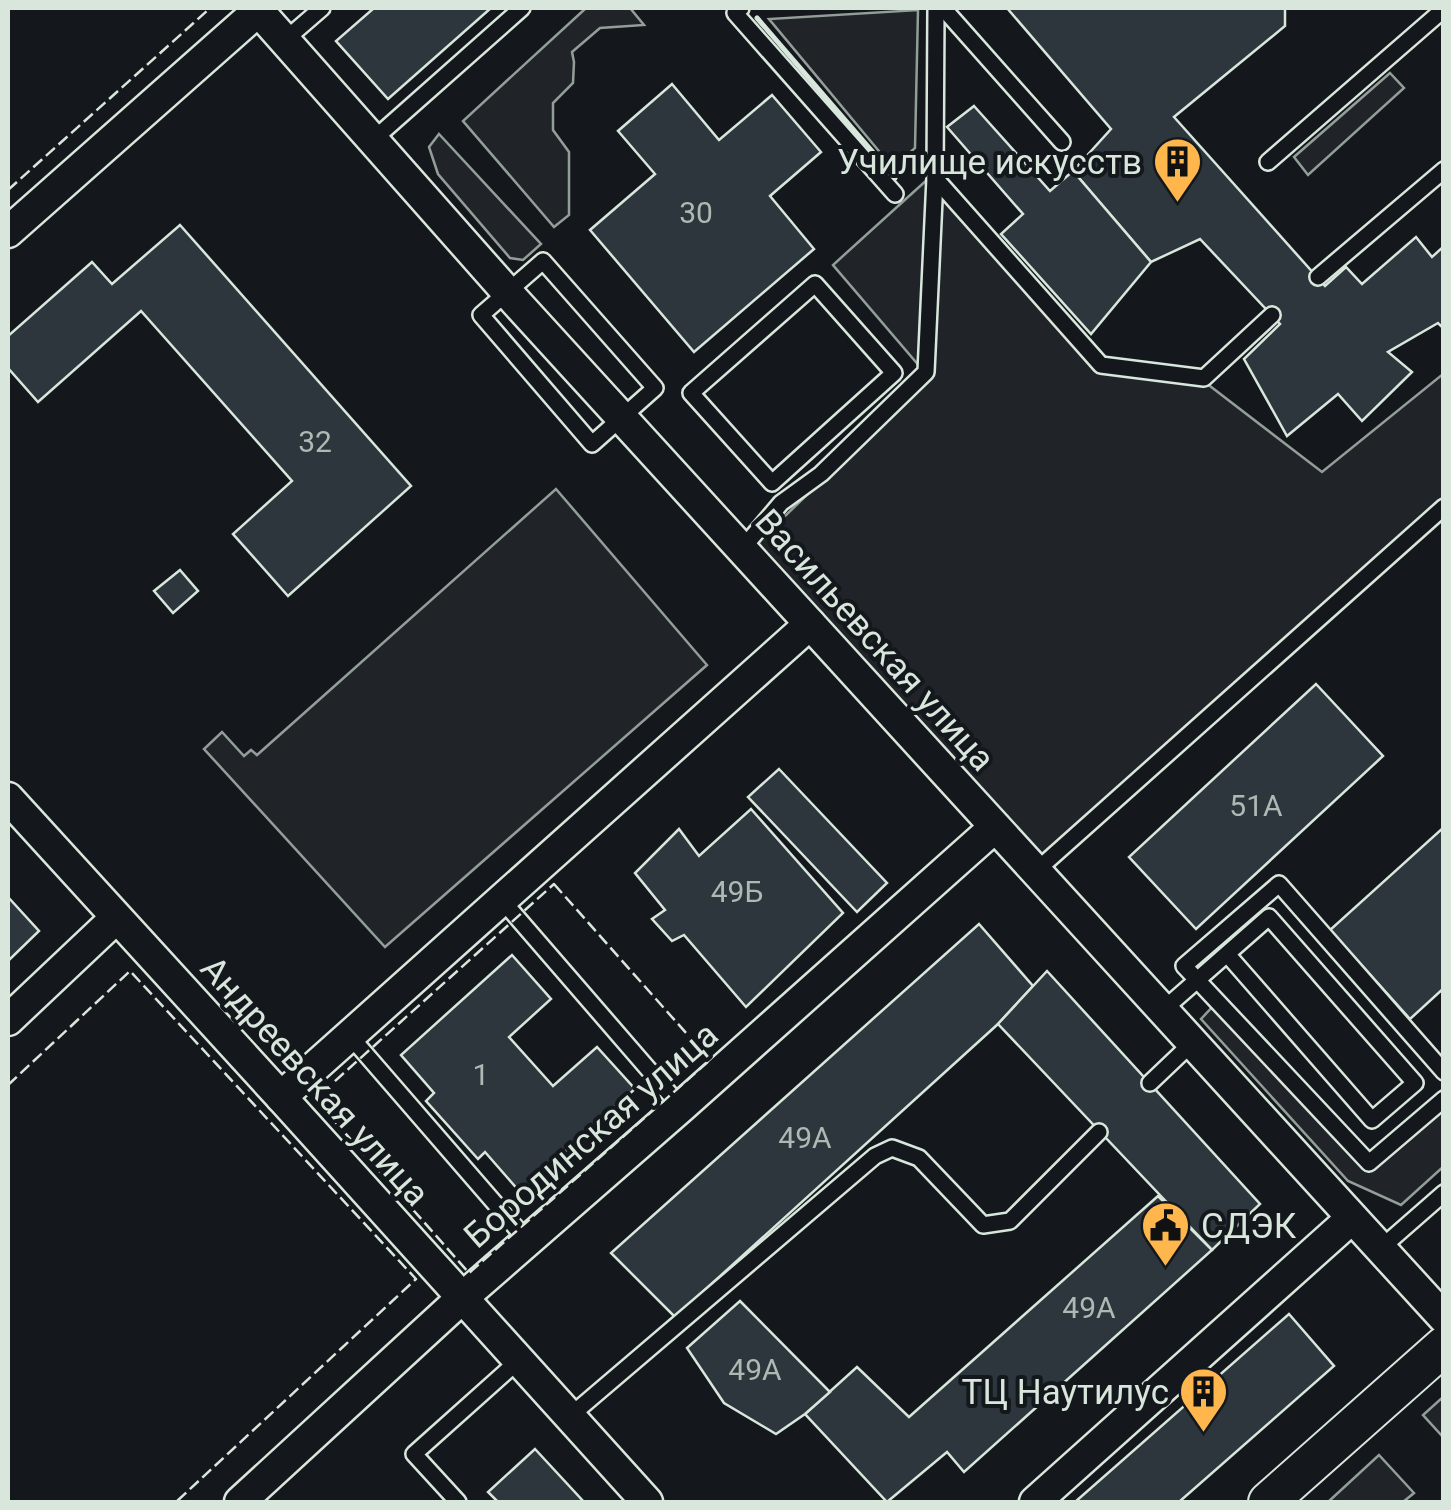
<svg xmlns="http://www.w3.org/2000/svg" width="1451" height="1510" font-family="Roboto,sans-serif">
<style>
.green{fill:#202428;stroke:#939e99;stroke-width:2.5}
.building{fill:#2c363c;stroke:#d8e6dc;stroke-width:2.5}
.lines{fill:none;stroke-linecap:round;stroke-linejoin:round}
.service-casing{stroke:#d8e6dc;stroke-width:20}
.minor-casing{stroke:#d8e6dc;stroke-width:35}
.tertiary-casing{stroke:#d8e6dc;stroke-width:42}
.service{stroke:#14181c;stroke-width:15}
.minor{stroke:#14181c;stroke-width:30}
.tertiary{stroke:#14181c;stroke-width:38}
.fence{stroke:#d8e6dc;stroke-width:2.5;stroke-dasharray:12 5;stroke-linecap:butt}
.wall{stroke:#d8e6dc;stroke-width:5}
.labels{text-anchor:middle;stroke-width:8;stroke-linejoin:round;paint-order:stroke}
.number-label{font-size:30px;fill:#adbab4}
.poi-label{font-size:35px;fill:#d8e6dc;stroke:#14181c;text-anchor:end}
.street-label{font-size:35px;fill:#d8e6dc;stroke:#14181c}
</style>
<rect width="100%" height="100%" fill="#14181c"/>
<!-- green -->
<g class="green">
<polygon points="586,8 630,8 644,25 600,28 572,52 574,62 573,83 553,103 553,130 569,152 569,215 554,227 463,121"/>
<polygon points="918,10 915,148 893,168 769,19"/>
<polygon points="1390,73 1404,88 1308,175 1294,157"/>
<polygon points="439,134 541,244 523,260 510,258 438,174 429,147"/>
<polygon points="929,178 921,368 833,265"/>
<polygon points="940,192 1099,370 1206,383 1322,472 1443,374 1443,499 1040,858 754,546 931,375"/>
<polygon points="556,489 707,665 385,947 204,749 222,732 244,756 251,750 257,755"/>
<polygon points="1216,1003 1369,1162 1443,1099 1443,1167 1401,1205 1348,1181 1201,1019"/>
<polygon points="1443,1397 1443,1437 1423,1415"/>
<polygon points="1379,1455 1414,1493 1403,1502 1328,1502"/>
</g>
<!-- building -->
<g class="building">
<polygon points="374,8 491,8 388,99 336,41"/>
<polygon points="1007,8 1285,8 1285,26 1174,117 1325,286 1346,267 1362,284 1416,237 1432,257 1444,246 1444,329 1438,323 1388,352 1412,372 1362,421 1338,394 1287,436 1244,359 1280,324 1200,239 1151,262 1073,171 1111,129"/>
<polygon points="672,84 719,140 772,95 821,152 770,196 814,249 694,352 590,230 655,174 618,131"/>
<polygon points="974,106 1050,191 1073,171 1151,262 1091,334 1001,234 1023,214 947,127"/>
<polygon points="180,225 411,486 288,596 233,534 292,481 141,311 38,402 8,368 8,336 92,262 112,284"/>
<polygon points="180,570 198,591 173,613 154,591"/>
<polygon points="1316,684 1383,756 1196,929 1129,857"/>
<polygon points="779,769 887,883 857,912 748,797"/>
<polygon points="751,809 843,913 746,1007 684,935 672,941 652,919 665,910 635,873 679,829 699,856"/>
<polygon points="1444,827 1444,988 1410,1019 1330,930"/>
<polygon points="8,897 39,931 8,961"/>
<polygon points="979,924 1033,986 998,1024 675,1317 611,1253"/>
<polygon points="512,955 551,999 509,1037 553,1086 597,1047 635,1089 520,1192 485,1152 478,1159 426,1101 434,1093 401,1055"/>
<polygon points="1047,971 1260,1204 1212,1250 998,1024"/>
<polygon points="1158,1196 1212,1250 964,1472 947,1452 887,1502 805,1414 857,1367 909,1417"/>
<polygon points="740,1301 830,1392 805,1414 776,1434 724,1403 687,1348"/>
<polygon points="1289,1314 1334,1366 1179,1502 1075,1502"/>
<polygon points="535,1449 584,1502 498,1502 488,1492"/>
</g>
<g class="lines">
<defs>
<g id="service">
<polyline points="741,8 735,13 895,194"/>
<polyline points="943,8 1062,142"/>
<polyline points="285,40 322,8"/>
<polyline points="373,140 522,8"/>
<polyline points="1268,162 1444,9"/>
<polyline points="935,178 1101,365 1204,378 1272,315"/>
<polygon points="543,261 655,388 592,444 481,315"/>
<polyline points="1318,277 1444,170"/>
<polygon points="815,284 894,373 772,483 691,393"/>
<polyline points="742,549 781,503 821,474 926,372 935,178 936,8"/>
<polyline points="1036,871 1444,507"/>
<polyline points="502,900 681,1107"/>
<polyline points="1163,1010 1269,917 1415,1083 1372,1120 1227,954"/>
<polyline points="350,1036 518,1230 526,1242"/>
<polyline points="1444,1072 1279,884 1184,966 1369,1163 1444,1099"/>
<polyline points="1150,1083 1192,1043"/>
<polyline points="1380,1249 1444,1193"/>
<polyline points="569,1417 875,1156 892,1148 919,1158 983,1225 1010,1221 1099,1132"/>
<polyline points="458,1502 414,1454 518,1361"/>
</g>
<g id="minor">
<polyline points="256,8 516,302 1444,1318"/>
<polyline points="8,232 259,10"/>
<polyline points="8,798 281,1097 647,1502"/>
<polyline points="8,1020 116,918"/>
<polyline points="281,1097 810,624"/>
<polyline points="240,1502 461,1299 681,1107 995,827"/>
<polyline points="1035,1502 1352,1218"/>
</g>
<polyline id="tertiary" points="1268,1502 1444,1346"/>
</defs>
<!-- service casing -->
<use href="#service" class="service-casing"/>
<!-- minor casing -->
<use href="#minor" class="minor-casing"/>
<!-- tertiary casing -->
<use href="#tertiary" class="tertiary-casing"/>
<!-- service -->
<use href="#service" class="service"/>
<!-- minor -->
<use href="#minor" class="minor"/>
<!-- tertiary -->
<use href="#tertiary" class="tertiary"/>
<!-- fence -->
<g class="fence">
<polyline points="8,190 208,10 206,8"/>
<polygon points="554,884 710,1060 469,1273 315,1099"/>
<polyline points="8,1085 130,971 416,1279 176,1502"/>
</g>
<!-- wall -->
<polyline class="wall" points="757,18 895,178"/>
</g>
<!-- icons -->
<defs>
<symbol id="building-pin" viewBox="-11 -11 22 30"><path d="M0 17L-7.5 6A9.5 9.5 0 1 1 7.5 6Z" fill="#ffb74d" stroke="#14181c"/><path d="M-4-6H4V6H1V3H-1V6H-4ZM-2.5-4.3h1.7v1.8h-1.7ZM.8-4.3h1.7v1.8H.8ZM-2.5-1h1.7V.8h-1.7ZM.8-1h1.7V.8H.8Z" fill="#111"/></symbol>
<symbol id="civic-pin" viewBox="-11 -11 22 30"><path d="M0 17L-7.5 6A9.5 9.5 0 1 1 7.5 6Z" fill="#ffb74d" stroke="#14181c"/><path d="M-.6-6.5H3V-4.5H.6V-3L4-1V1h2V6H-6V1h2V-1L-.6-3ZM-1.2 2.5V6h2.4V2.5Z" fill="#111"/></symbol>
</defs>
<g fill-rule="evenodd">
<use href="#building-pin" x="1150" y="134" width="55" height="75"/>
<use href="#civic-pin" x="1138" y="1198" width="55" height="75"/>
<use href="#building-pin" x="1176" y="1364" width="55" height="75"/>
</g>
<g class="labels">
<!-- number labels -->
<g class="number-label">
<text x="696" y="223">30</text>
<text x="315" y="452">32</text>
<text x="1256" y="816">51А</text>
<text x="737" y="902">49Б</text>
<text x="481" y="1085">1</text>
<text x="805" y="1148">49А</text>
<text x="1089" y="1318">49А</text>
<text x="755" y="1380">49А</text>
</g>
<!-- poi labels -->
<g class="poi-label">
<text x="1142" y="174">Училище искусств</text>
<text x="1201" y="1238" text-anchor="start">СДЭК</text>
<text x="1169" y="1404">ТЦ Наутилус</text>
</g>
<!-- street labels -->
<g class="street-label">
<text transform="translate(875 640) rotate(48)" y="12">Васильевская улица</text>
<text transform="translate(315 1081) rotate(48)" y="12">Андреевская улица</text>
<text transform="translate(591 1135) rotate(-41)" y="12">Бородинская улица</text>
</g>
</g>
<!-- border -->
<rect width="1451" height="1510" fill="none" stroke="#d8e6dc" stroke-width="20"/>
</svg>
